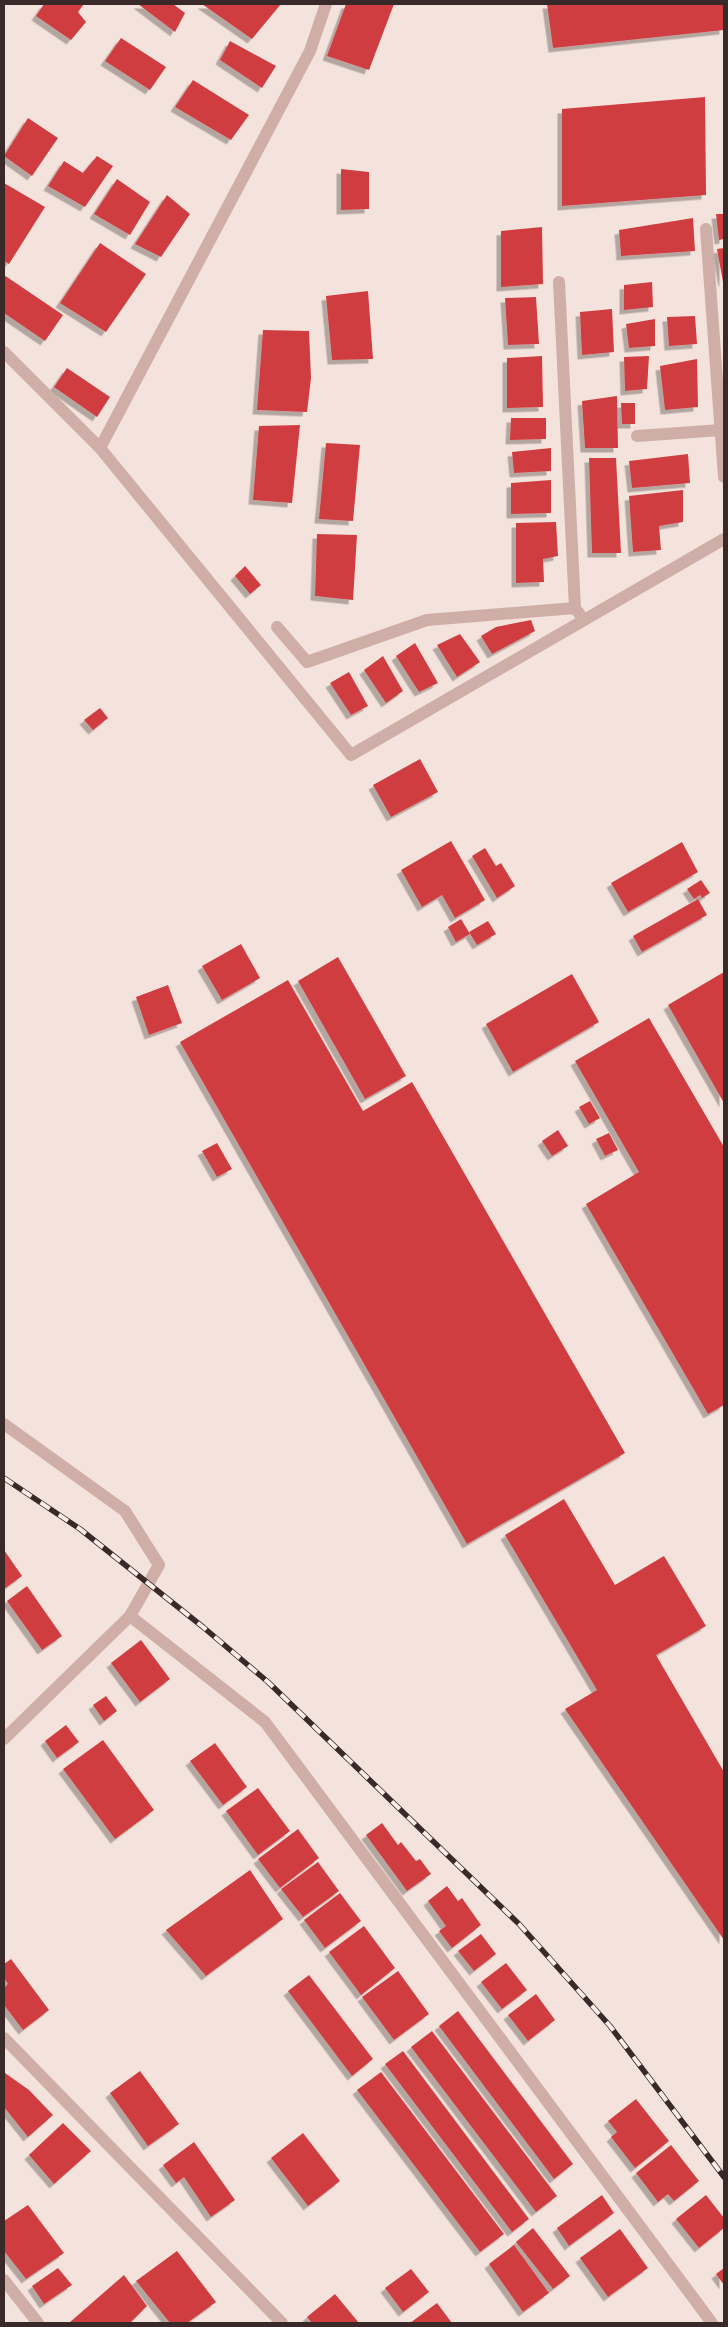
<svg xmlns="http://www.w3.org/2000/svg" width="728" height="2327" font-family="Karla,sans-serif">
<style>
.building{fill:#d03e40;filter:url(#shadow)}
.lines{fill:none;stroke-linecap:round;stroke-linejoin:round}
.lane{stroke:#ceaea7;stroke-width:12}
.street{stroke:#ceaea7;stroke-width:12}
.rail-casing{stroke:#392928;stroke-width:5.5}
.rail{stroke:#fbeee9;stroke-width:4;stroke-dasharray:11;stroke-linecap:butt}
</style>
<defs>
<filter id="shadow"><feDropShadow dx="-4.5" dy="4.5" stdDeviation="0" flood-color="#0004"/></filter>
</defs>
<rect width="100%" height="100%" fill="#f4e3dc"/>
<!-- building -->
<g class="building">
<polygon points="44,4 84,4 78,12 86,22 71,40 36,16"/>
<polygon points="138,4 173,4 185,13 175,32"/>
<polygon points="202,4 281,4 252,39"/>
<polygon points="346,4 394,4 369,70 327,56"/>
<polygon points="547,4 723,4 724,30 553,48"/>
<polygon points="121,38 166,67 150,90 105,61"/>
<polygon points="230,41 276,66 262,88 220,60"/>
<polygon points="193,80 249,115 231,140 175,107"/>
<polygon points="705,97 706,195 562,206 562,109"/>
<polygon points="28,118 58,138 32,176 4,156"/>
<polygon points="97,156 113,166 85,207 48,186 64,161 83,173"/>
<polygon points="341,169 369,172 369,209 341,210"/>
<polygon points="117,179 150,202 130,235 94,214"/>
<polygon points="4,183 45,207 9,264 4,261"/>
<polygon points="167,195 190,214 161,257 135,244"/>
<polygon points="716,214 724,214 724,239 719,240"/>
<polygon points="693,218 695,251 621,256 619,230"/>
<polygon points="542,227 543,284 501,287 501,231"/>
<polygon points="100,243 146,274 106,332 60,303"/>
<polygon points="724,248 724,281 723,282 717,249"/>
<polygon points="4,275 63,315 45,341 4,313"/>
<polygon points="652,282 653,307 624,310 624,285"/>
<polygon points="368,291 373,359 332,360 326,296"/>
<polygon points="536,297 539,344 508,345 505,298"/>
<polygon points="612,309 614,352 582,355 580,312"/>
<polygon points="695,316 697,344 669,346 667,317"/>
<polygon points="655,319 655,346 629,348 626,324"/>
<polygon points="263,330 309,331 311,378 307,412 257,410"/>
<polygon points="542,356 543,407 507,408 507,358"/>
<polygon points="649,356 647,389 625,391 624,357"/>
<polygon points="697,359 698,407 665,410 660,366"/>
<polygon points="67,368 110,397 97,417 54,387"/>
<polygon points="617,396 618,448 585,448 582,401"/>
<polygon points="621,403 635,403 635,424 622,424"/>
<polygon points="511,418 546,418 546,439 510,440"/>
<polygon points="300,425 292,503 253,500 259,426"/>
<polygon points="326,443 360,445 353,521 319,519"/>
<polygon points="551,448 551,471 514,473 512,452"/>
<polygon points="688,454 690,483 632,488 629,461"/>
<polygon points="589,458 616,458 621,553 592,553"/>
<polygon points="551,480 551,513 511,514 511,483"/>
<polygon points="683,490 683,522 659,526 661,550 633,552 629,496"/>
<polygon points="556,522 558,556 543,559 544,582 516,583 516,523"/>
<polygon points="317,534 357,535 353,600 315,596"/>
<polygon points="245,566 261,585 250,594 235,576"/>
<polygon points="531,620 535,631 492,654 481,636 496,627"/>
<polygon points="460,634 480,662 457,677 437,645"/>
<polygon points="415,643 438,683 419,692 396,656"/>
<polygon points="383,656 403,691 386,703 364,670"/>
<polygon points="349,672 368,706 351,715 330,683"/>
<polygon points="100,708 108,718 93,730 84,720"/>
<polygon points="420,759 438,792 391,817 373,785"/>
<polygon points="451,841 485,900 455,918 442,895 422,907 401,870"/>
<polygon points="682,842 698,872 628,912 611,883"/>
<polygon points="485,848 496,866 501,863 515,886 497,898 472,856"/>
<polygon points="701,880 710,893 702,898 700,895 694,899 687,889"/>
<polygon points="698,899 707,915 642,952 633,936"/>
<polygon points="461,919 470,934 456,942 448,927"/>
<polygon points="488,921 496,934 477,945 469,932"/>
<polygon points="241,944 260,978 222,1000 202,966"/>
<polygon points="338,957 406,1076 365,1099 298,981"/>
<polygon points="724,972 724,1103 668,1005"/>
<polygon points="572,974 599,1022 513,1072 486,1024"/>
<polygon points="288,980 363,1111 412,1082 625,1453 467,1544 180,1042"/>
<polygon points="168,985 182,1023 149,1035 136,997"/>
<polygon points="649,1018 724,1147 724,1405 708,1414 586,1204 639,1172 575,1061"/>
<polygon points="590,1101 600,1118 589,1124 579,1107"/>
<polygon points="558,1130 568,1146 552,1156 542,1141"/>
<polygon points="609,1133 618,1150 605,1156 596,1139"/>
<polygon points="217,1143 232,1169 217,1177 202,1151"/>
<polygon points="564,1499 615,1585 664,1556 706,1626 656,1655 724,1772 724,1940 565,1709 597,1690 505,1535"/>
<polygon points="4,1550 22,1576 4,1589"/>
<polygon points="27,1586 62,1636 42,1650 7,1601"/>
<polygon points="141,1640 170,1679 140,1702 111,1663"/>
<polygon points="106,1696 117,1711 104,1721 93,1705"/>
<polygon points="66,1725 79,1742 57,1758 45,1741"/>
<polygon points="103,1740 154,1810 115,1839 63,1769"/>
<polygon points="215,1743 247,1787 223,1805 190,1761"/>
<polygon points="258,1788 290,1831 258,1855 226,1811"/>
<polygon points="382,1823 398,1845 401,1842 416,1861 420,1859 431,1874 407,1891 366,1835"/>
<polygon points="298,1829 319,1858 280,1888 258,1859"/>
<polygon points="318,1862 339,1891 303,1917 281,1889"/>
<polygon points="250,1870 283,1919 206,1976 166,1930"/>
<polygon points="447,1886 458,1901 462,1898 481,1925 452,1948 439,1931 446,1926 428,1901"/>
<polygon points="340,1893 361,1921 325,1948 304,1920"/>
<polygon points="364,1926 395,1968 361,1995 329,1952"/>
<polygon points="481,1934 496,1954 474,1971 458,1951"/>
<polygon points="11,1959 49,2010 23,2030 4,2005 4,1988 8,1984 4,1978 4,1964"/>
<polygon points="506,1963 527,1990 502,2009 481,1982"/>
<polygon points="398,1971 429,2014 394,2040 362,1997"/>
<polygon points="309,1975 373,2059 352,2076 288,1991"/>
<polygon points="536,1994 555,2020 528,2041 508,2015"/>
<polygon points="458,2011 573,2164 554,2179 439,2026"/>
<polygon points="432,2031 557,2196 536,2212 411,2047"/>
<polygon points="403,2051 529,2219 512,2232 385,2064"/>
<polygon points="140,2071 179,2124 148,2146 110,2093"/>
<polygon points="381,2072 504,2234 480,2252 357,2090"/>
<polygon points="5,2073 29,2090 53,2115 28,2137 4,2107"/>
<polygon points="636,2099 669,2141 635,2168 611,2137 617,2132 608,2121"/>
<polygon points="63,2123 91,2151 54,2184 29,2155"/>
<polygon points="303,2133 340,2181 308,2206 271,2158"/>
<polygon points="194,2142 235,2200 211,2217 184,2177 176,2183 163,2165"/>
<polygon points="671,2145 699,2181 674,2201 668,2194 658,2202 636,2173"/>
<polygon points="602,2195 614,2213 569,2246 557,2228"/>
<polygon points="706,2195 724,2218 724,2228 699,2248 676,2219"/>
<polygon points="28,2205 64,2253 26,2279 4,2251 4,2221"/>
<polygon points="533,2228 570,2276 553,2289 516,2242"/>
<polygon points="620,2229 648,2268 608,2297 580,2258"/>
<polygon points="514,2245 549,2293 523,2312 489,2264"/>
<polygon points="177,2251 216,2302 187,2323 170,2323 136,2281"/>
<polygon points="58,2268 72,2285 44,2304 32,2286"/>
<polygon points="724,2268 724,2285 716,2274"/>
<polygon points="411,2269 429,2292 403,2312 385,2288"/>
<polygon points="124,2275 147,2306 130,2323 69,2323"/>
<polygon points="335,2294 359,2323 312,2323 307,2317"/>
<polygon points="437,2303 452,2323 410,2323"/>
</g>
<g class="lines">
<!-- lane -->
<g class="lane">
<polyline points="706,229 724,477"/>
<polyline points="559,282 575,608"/>
<polyline points="637,436 721,430"/>
</g>
<!-- street -->
<g class="street">
<polyline points="4,352 100,448 351,755 724,539"/>
<polyline points="100,448 310,51 326,4"/>
<polyline points="277,627 307,662 427,620 575,608 584,620"/>
<polyline points="4,1424 125,1511 159,1565 130,1616 4,1739"/>
<polyline points="130,1616 265,1722 712,2323"/>
<polyline points="4,2038 282,2323"/>
<polyline points="4,2280 38,2323"/>
</g>
<defs>
<polyline id="rail" points="4,1478 80,1529 203,1627 268,1682 519,1924 610,2026 724,2177"/>
</defs>
<!-- rail casing -->
<use href="#rail" class="rail-casing"/>
<!-- rail -->
<use href="#rail" class="rail"/>
</g>
<!-- border -->
<rect width="728" height="2327" fill="none" stroke="#392928" stroke-width="10"/>
</svg>
